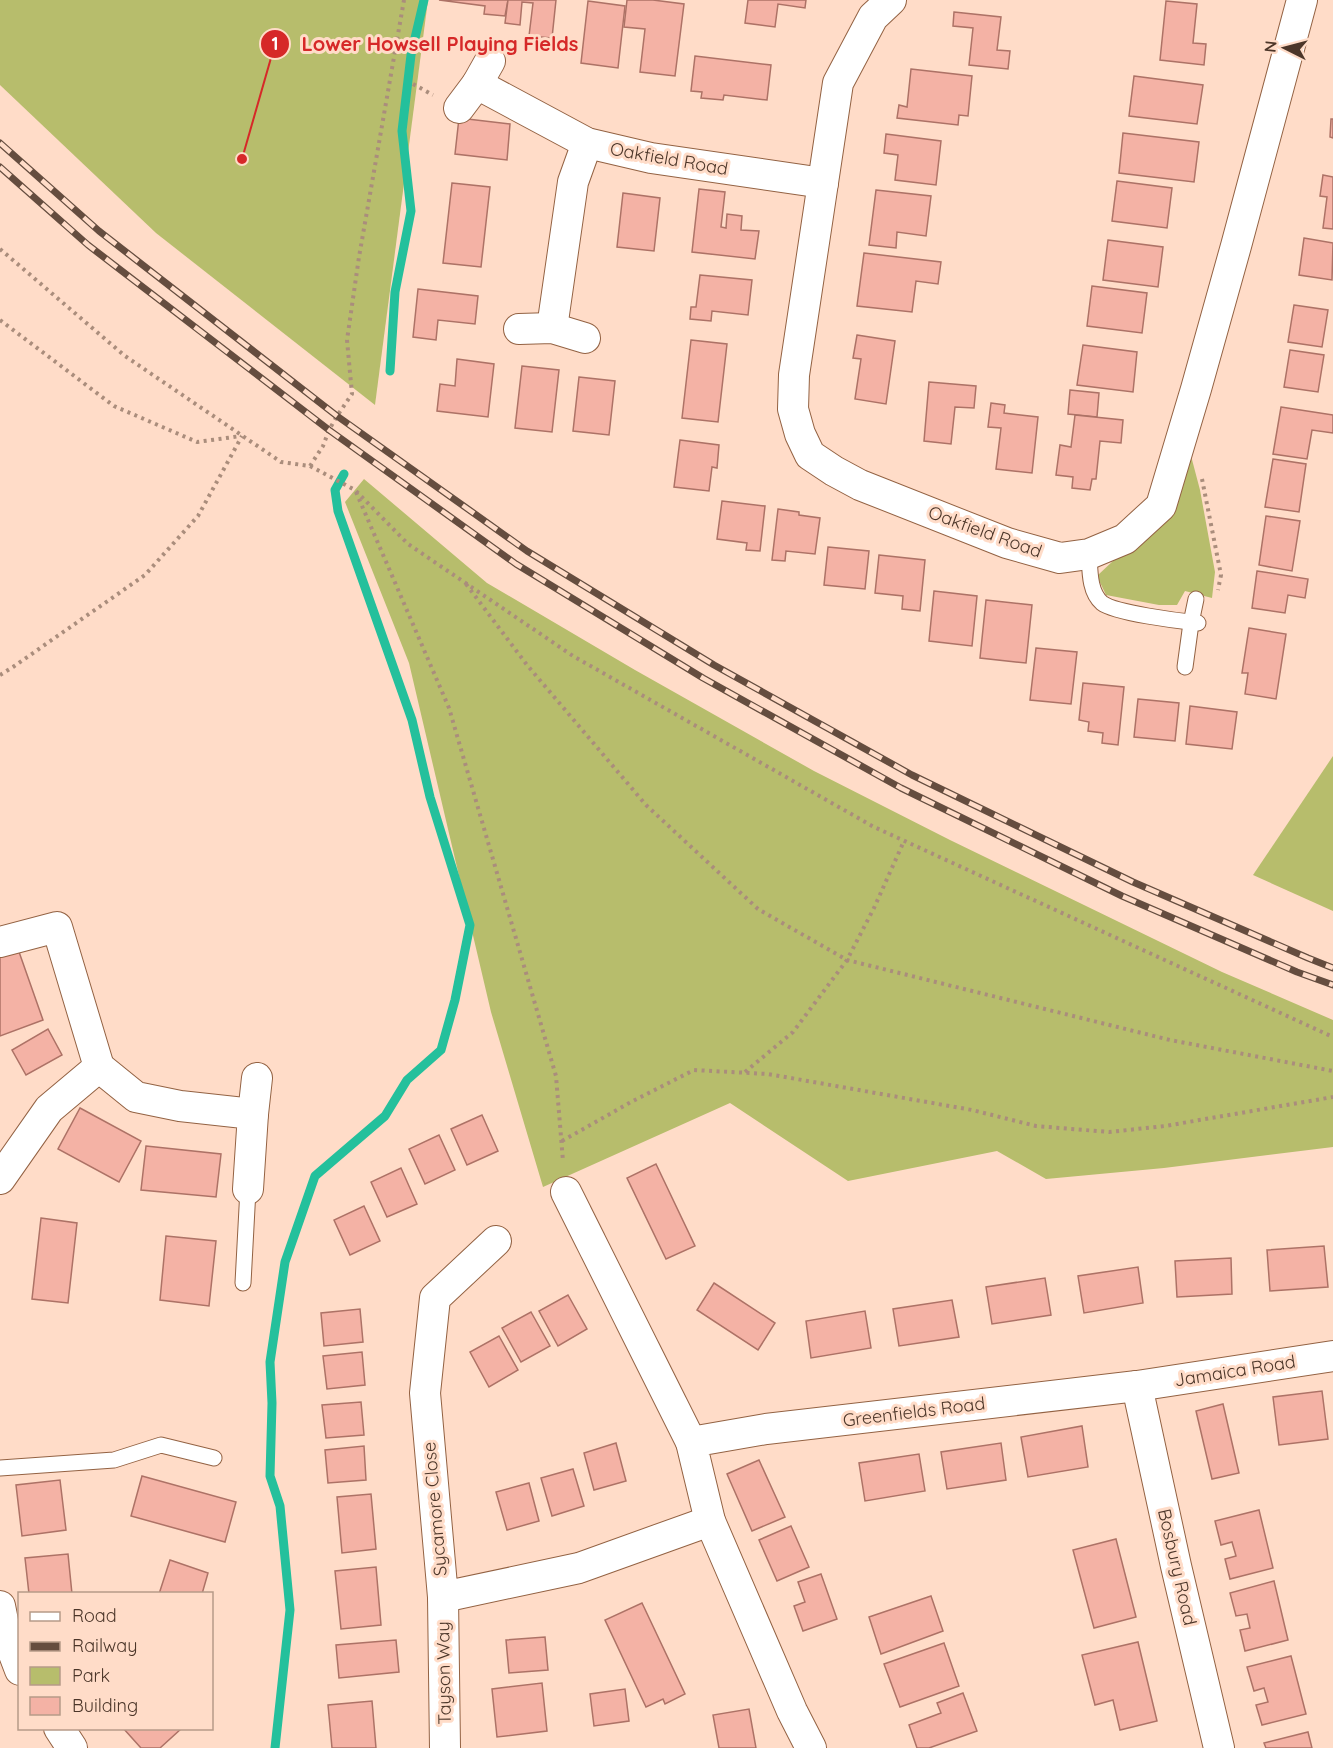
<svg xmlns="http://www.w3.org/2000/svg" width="1333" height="1748" font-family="Quicksand,sans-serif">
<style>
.green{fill:#b7bd6c}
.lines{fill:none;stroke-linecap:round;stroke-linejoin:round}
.stream{stroke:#24c09c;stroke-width:9}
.building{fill:#f4b2a5;stroke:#ad7266;stroke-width:1.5}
.service-casing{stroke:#936243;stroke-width:17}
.minor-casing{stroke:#936243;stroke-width:32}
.path{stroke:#aa8d7c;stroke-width:4;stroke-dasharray:3 4.5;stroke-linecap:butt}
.service{stroke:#fff;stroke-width:15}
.minor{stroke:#fff;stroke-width:30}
.rail-casing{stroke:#654d3f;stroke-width:7}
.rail{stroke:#ffdcc8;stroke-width:4.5;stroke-dasharray:14;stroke-linecap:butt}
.labels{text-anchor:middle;stroke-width:6;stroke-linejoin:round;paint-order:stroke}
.street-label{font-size:18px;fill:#4c3629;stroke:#ffdcc8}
.leader{fill:none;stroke:#d62828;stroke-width:2}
.callout-dot{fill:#d62828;stroke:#ffdcc8;stroke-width:2}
.mark-label{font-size:18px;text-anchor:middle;font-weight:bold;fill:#fff}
.callout-label{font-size:20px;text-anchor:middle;font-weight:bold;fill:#d62828;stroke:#ffdcc8;stroke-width:6;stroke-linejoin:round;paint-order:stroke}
</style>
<rect width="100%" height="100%" fill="#ffdcc8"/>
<!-- green -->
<g class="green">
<polygon points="0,0 428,0 375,405 156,233 0,85"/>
<polygon points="1190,452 1200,490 1215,572 1212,598 1185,591 1177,605 1159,605 1106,595 1097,576 1114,560 1151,534 1163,522 1183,487"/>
<polygon points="364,479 487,583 635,670 814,771 950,840 1222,972 1333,1020 1333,1147 1164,1168 1046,1179 997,1151 848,1181 730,1103 543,1187 491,1012 409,663 345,502"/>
<polygon points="1333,756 1333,911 1253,875"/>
</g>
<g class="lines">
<!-- stream -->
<g class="stream">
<polyline points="390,371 395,292 411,211 402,131 411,55 424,0"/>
<polyline points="275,1748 290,1610 280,1506 270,1476 272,1403 270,1362 285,1262 315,1176 385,1116 407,1080 441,1050 455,1000 470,925 430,797 412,720 338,511 335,490 344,474"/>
</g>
</g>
<!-- building -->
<g class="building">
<polygon points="439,0 508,0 505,16 484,14 485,6"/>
<polygon points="508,0 556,0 552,38 529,36 533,3 522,2 520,25 505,23"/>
<polygon points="627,0 653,0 684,4 675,76 640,72 645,29 624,27"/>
<polygon points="748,0 806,0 805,8 778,4 775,27 745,23"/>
<polygon points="588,1 625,6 618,68 581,63"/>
<polygon points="1166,1 1197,4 1193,43 1206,44 1204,65 1160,60"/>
<polygon points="954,12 1001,17 997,50 1010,51 1008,69 969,65 973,28 953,26"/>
<polygon points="695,56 771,65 767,100 724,95 723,100 701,98 702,92 691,91"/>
<polygon points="911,69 972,76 968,116 959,115 958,125 897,118 899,105 907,107"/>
<polygon points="1134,76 1203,85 1197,124 1129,116"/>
<polygon points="459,118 510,124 507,160 455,154"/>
<polygon points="1331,119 1333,119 1333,138 1330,137"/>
<polygon points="1123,133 1199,142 1194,182 1119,173"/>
<polygon points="886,134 941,141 936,185 895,180 898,155 884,153"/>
<polygon points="1323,175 1333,177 1333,229 1323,228 1327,197 1320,196"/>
<polygon points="1117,181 1172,188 1167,228 1112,221"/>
<polygon points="452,183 490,187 481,267 443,263"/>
<polygon points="699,189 725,192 721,227 726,228 727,214 742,216 741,230 759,231 755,259 692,252"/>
<polygon points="876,190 931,196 926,236 897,232 896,248 869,245"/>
<polygon points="623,193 660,198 654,251 617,247"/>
<polygon points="1304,238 1333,243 1332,280 1299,275"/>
<polygon points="1108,240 1163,247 1158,287 1103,280"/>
<polygon points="864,253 941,262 938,284 916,281 912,312 857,306"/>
<polygon points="700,275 752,280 748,315 712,311 711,321 690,319 691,307 696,307"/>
<polygon points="1092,286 1147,293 1142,333 1087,326"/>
<polygon points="418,289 478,296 475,324 438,320 436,340 413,337"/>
<polygon points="1294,305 1328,310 1322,347 1288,342"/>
<polygon points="857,335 895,341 886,404 855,399 861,359 853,358"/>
<polygon points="691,340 727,344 718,422 682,418"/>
<polygon points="1083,345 1137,352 1133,392 1077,385"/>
<polygon points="1290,350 1324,355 1318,392 1284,387"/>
<polygon points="457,359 494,364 488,417 437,411 440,384 455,386"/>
<polygon points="522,366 559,370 552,432 515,428"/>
<polygon points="579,377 615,381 609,435 573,431"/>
<polygon points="929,382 976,386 974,408 955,407 951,444 924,441"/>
<polygon points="1070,390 1099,393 1097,417 1068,414"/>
<polygon points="991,403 1005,405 1004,413 1038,417 1032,473 996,469 1001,428 988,427"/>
<polygon points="1281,407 1333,415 1333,433 1312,430 1307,459 1273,454"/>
<polygon points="1075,415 1123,420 1121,443 1100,441 1096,479 1092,479 1090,490 1072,488 1073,477 1056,475 1060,445 1071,447"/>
<polygon points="680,440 719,445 717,468 712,467 709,491 674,487"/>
<polygon points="1273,459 1306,464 1299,512 1265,507"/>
<polygon points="722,501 765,506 760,551 746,550 747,543 717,539"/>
<polygon points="778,509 799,512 799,515 820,518 815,554 786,551 785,561 772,560"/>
<polygon points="1266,516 1300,521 1292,571 1259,565"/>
<polygon points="828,547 869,551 865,589 824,585"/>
<polygon points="879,555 925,560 920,611 902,609 903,596 875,593"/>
<polygon points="1257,571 1308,579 1305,598 1288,595 1285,613 1252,608"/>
<polygon points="934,591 977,596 972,646 929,641"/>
<polygon points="986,600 1032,605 1026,663 980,658"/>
<polygon points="1249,628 1286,634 1276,699 1245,694 1248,673 1242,673"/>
<polygon points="1036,648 1077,652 1071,704 1030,700"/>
<polygon points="1083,683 1124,687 1118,745 1102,743 1103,733 1088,731 1089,722 1079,720"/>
<polygon points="1138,699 1179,703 1175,741 1134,737"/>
<polygon points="1190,706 1237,712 1232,749 1186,744"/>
<polygon points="18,949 43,1020 0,1036 0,956"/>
<polygon points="48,1029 62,1055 26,1075 12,1050"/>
<polygon points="80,1108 141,1141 119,1182 58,1149"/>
<polygon points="482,1115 498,1151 467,1165 451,1129"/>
<polygon points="439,1135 455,1170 425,1184 409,1149"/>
<polygon points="146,1146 221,1154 216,1197 141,1190"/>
<polygon points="656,1164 695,1246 666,1259 627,1178"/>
<polygon points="401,1168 417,1204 387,1217 371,1182"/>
<polygon points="364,1206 380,1241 350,1255 334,1220"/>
<polygon points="41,1218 77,1223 68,1303 32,1299"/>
<polygon points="166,1236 216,1241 209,1306 160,1300"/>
<polygon points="1324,1246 1328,1287 1270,1291 1267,1250"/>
<polygon points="1231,1258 1232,1294 1177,1297 1175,1261"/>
<polygon points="1138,1267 1143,1303 1084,1313 1078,1276"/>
<polygon points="1045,1278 1051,1315 992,1324 986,1287"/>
<polygon points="714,1283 775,1323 758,1350 697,1310"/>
<polygon points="568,1295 587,1329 558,1346 539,1311"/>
<polygon points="952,1300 959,1337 899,1346 893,1309"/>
<polygon points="360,1309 363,1342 324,1346 321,1313"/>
<polygon points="865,1311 871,1348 811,1358 806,1321"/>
<polygon points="531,1312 550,1346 521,1362 502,1328"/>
<polygon points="499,1336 518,1370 489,1387 470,1352"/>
<polygon points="362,1352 365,1385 327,1389 323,1356"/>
<polygon points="1322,1391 1328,1439 1279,1445 1273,1397"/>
<polygon points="361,1402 364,1435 326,1438 322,1405"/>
<polygon points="1223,1404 1239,1473 1212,1479 1196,1411"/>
<polygon points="1082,1426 1088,1467 1028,1477 1021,1437"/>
<polygon points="616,1443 626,1481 594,1490 584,1453"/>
<polygon points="1001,1443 1006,1480 947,1489 941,1452"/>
<polygon points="364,1446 366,1480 328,1483 325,1450"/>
<polygon points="919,1454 925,1491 865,1501 859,1463"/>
<polygon points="759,1460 785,1517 752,1531 727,1474"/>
<polygon points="573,1469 584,1506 552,1516 541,1478"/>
<polygon points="142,1476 236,1502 225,1542 131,1516"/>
<polygon points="60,1480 66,1530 22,1536 16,1485"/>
<polygon points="529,1483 539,1521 507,1530 496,1492"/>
<polygon points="371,1494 376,1549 342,1553 337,1497"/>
<polygon points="1259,1510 1273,1568 1230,1579 1225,1559 1236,1556 1232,1542 1221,1545 1215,1521"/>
<polygon points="791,1526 809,1567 777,1581 759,1540"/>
<polygon points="1116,1539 1136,1617 1094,1628 1073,1550"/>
<polygon points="68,1554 72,1594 29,1594 25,1558"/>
<polygon points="170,1560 208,1573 202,1594 159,1594"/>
<polygon points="376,1567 381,1625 341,1629 335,1571"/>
<polygon points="821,1574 837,1619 803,1631 794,1606 805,1602 798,1582"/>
<polygon points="1274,1581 1288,1640 1245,1651 1240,1630 1250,1628 1247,1614 1236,1616 1230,1593"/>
<polygon points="931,1596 943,1631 881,1654 869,1617"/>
<polygon points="642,1603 685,1694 665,1704 663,1699 646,1707 605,1620"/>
<polygon points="545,1637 548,1670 509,1673 506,1640"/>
<polygon points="396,1640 399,1672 339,1678 336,1645"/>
<polygon points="1138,1642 1157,1721 1120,1730 1113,1700 1095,1705 1082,1655"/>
<polygon points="944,1643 959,1686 900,1707 884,1664"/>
<polygon points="1291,1656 1306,1714 1262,1725 1256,1705 1268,1702 1264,1688 1254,1691 1247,1667"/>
<polygon points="542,1683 547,1731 497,1737 492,1689"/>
<polygon points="625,1689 629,1721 594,1726 590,1694"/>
<polygon points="963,1693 977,1731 929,1748 917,1748 909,1725 941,1713 937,1703"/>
<polygon points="372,1701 376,1748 332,1748 328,1705"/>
<polygon points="749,1709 756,1748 719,1748 713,1715"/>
<polygon points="123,1728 182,1728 160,1748 141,1748"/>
<polygon points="1308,1732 1312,1748 1266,1748 1264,1743"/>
</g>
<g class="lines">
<defs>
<g id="service">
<path d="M1089,554C1090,570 1089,592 1102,603C1115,613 1179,621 1198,623"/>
<polyline points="1185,667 1191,623 1196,599"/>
<polyline points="243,1283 248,1189"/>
<polyline points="0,1468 114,1460 161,1445 214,1458"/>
</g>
<g id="minor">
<polyline points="891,0 873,17 838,83 794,375 793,409 800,434 810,455 834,471 860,485 1007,543 1060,558 1089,554 1125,539 1161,506 1196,389 1236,246 1302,0"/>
<polyline points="477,84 587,143 651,158 823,183"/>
<polyline points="459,108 477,84 490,61"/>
<polyline points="552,328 573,182 587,143"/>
<polyline points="519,329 552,328 585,338"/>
<polyline points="0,942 57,927 99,1067 49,1109 0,1179"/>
<polyline points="99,1067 136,1097 180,1106 253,1114 248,1189"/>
<polyline points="253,1114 257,1078"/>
<polyline points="566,1192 691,1442"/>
<polyline points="496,1241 435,1298 425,1393 443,1597 579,1568 710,1521"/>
<polyline points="1137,1386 1176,1566 1219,1748"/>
<polyline points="443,1597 445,1748"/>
<polyline points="0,1606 5,1631 20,1670"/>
<polyline points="59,1728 72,1748"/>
<polyline points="811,1748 792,1711 710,1521 691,1442 766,1429 1137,1386 1333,1356"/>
</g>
</defs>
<!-- service casing -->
<use href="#service" class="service-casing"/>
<!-- minor casing -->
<use href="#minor" class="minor-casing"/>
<!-- path -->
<g class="path">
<polyline points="413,84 433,95"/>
<polyline points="0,249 125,356 281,462 310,466 355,490 408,544 573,656 874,827 1333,1037"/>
<polyline points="0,320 114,406 197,442 241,436"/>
<polyline points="310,466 323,446 329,430 337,416 352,394 347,340 359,257 404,0"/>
<polyline points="1202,479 1221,575 1218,590"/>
<polyline points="356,492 449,708 556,1076 563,1161"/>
<polyline points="466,584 527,665 646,805 758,909 847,960 1170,1040 1333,1071"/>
<polyline points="0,675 13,667 145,575 198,516 242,436"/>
<polyline points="745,1072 793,1032 847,960 874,908 904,841"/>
<polyline points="562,1141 631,1102 694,1070 768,1074 972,1110 1036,1126 1109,1132 1165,1126 1333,1097"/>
</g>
<!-- service -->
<use href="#service" class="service"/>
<!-- minor -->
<use href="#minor" class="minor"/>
<defs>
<g id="rail">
<polyline points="0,143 99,231 337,416 527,551 714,665 912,775 1133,882 1308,958 1333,968"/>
<polyline points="0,167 88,245 329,430 516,564 703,678 901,788 1122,896 1297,972 1333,985"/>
</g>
</defs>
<!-- rail casing -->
<use href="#rail" class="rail-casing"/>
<!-- rail -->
<use href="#rail" class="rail"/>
</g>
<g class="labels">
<!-- street labels -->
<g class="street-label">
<text transform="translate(669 159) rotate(10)" y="6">Oakfield Road</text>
<text transform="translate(985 532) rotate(20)" y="6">Oakfield Road</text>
<text transform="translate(1235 1371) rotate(-9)" y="6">Jamaica Road</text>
<text transform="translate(914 1412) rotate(-7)" y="6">Greenfields Road</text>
<text transform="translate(435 1509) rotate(-95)" y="6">Sycamore Close</text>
<text transform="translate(1177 1567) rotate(77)" y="6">Bosbury Road</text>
<text transform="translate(444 1673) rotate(-91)" y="6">Tayson Way</text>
</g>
</g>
<!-- callouts -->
<path class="leader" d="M242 159L275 44"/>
<g class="callout-dot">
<circle cx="242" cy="159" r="6"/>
<circle cx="275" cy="44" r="15"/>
</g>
<g class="mark-label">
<text x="275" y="50">1</text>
</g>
<g class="callout-label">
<text x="440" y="51">Lower Howsell Playing Fields</text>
</g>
<!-- legend -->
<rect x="18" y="1592" width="195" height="138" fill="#ffdcc8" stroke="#b79a88" stroke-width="1.5"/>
<rect x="30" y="1612" width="30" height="9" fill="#ffffff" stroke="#b79a88" stroke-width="1.5"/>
<text x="72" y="1622" font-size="18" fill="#4c3629">Road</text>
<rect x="30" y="1642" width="30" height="9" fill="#654d3f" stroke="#b79a88" stroke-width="1.5"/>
<text x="72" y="1652" font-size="18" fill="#4c3629">Railway</text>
<rect x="30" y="1667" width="30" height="18" fill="#b7bd6c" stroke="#b79a88" stroke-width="1.5"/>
<text x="72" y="1682" font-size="18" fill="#4c3629">Park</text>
<rect x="30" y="1697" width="30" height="18" fill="#f4b2a5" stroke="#b79a88" stroke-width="1.5"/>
<text x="72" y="1712" font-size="18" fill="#4c3629">Building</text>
<!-- north arrow -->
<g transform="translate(1285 48) rotate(276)" stroke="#ffdcc8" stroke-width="4.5" paint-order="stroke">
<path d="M0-4.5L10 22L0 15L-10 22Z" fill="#4c3629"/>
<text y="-9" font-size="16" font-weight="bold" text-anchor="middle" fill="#4c3629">N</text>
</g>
</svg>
